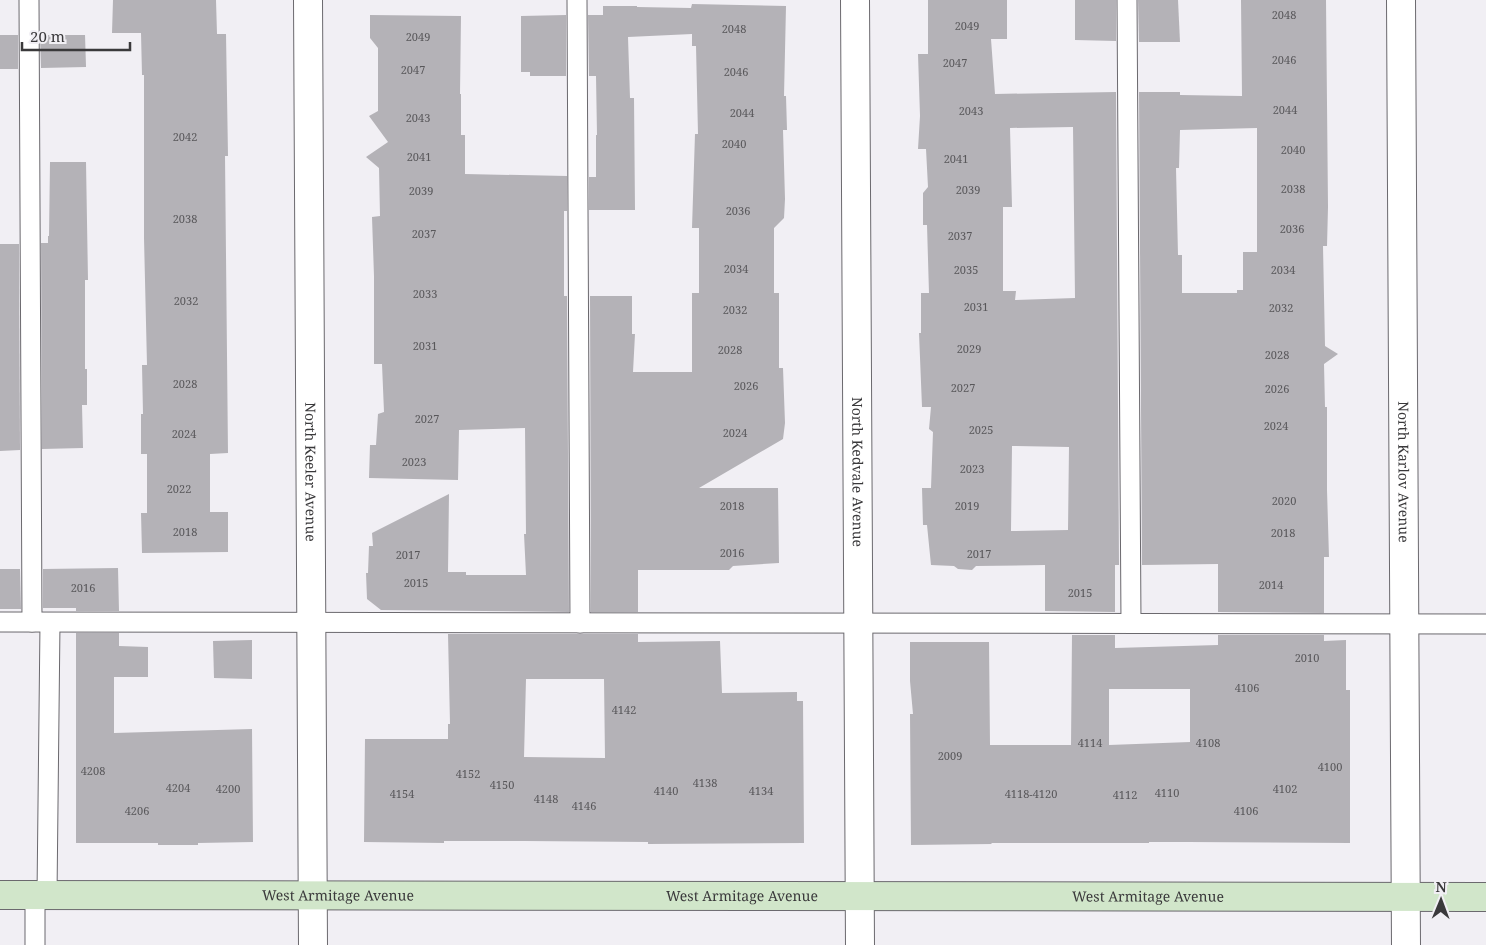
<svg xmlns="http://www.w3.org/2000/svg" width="1486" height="945" font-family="'Noto Serif',serif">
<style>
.building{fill:#b4b2b7;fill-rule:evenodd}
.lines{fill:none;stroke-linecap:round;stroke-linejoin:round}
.lane-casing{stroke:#6b696e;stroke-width:21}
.street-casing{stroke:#6b696e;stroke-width:30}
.secondary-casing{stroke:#6b696e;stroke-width:30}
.lane{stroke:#fff;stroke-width:19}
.street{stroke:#fff;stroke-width:28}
.secondary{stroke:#d1e6ca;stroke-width:28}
.labels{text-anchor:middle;stroke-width:4;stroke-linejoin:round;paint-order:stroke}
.number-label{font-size:11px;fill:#58575a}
.street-label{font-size:14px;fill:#3a393b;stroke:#f1eff4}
</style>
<rect width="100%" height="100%" fill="#f1eff4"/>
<!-- building -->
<g class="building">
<polygon points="113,0 216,0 217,34 226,34 228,156 225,156 228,453 210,454 210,512 228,512 228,552 142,553 141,513 147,513 147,454 141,454 141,414 143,414 142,365 147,365 144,238 144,75 142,75 141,33 112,33"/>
<path d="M928,0H1007V39H991L995,94L1116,92L1119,565H1115V612L1045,611V565L976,566L972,570L958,569L954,566L931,565L927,525H923L922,488H931L933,432L929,429L931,407H922L919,333H921V293H929L927,225H923V193L928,187L926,149H918L920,116L918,54H928ZM1073,127L1075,298L1015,300L1016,291H1003V207H1012L1010,128ZM1012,446L1069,447L1068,530L1011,531Z"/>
<polygon points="1075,0 1116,0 1116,41 1075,40"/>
<polygon points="1138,0 1178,0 1180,42 1139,42"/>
<path d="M1241,0H1326L1328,207L1327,246H1323L1325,346L1338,354L1324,364L1325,407H1327V490L1329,557H1324V613L1218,612V564L1142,565L1139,92H1180V95L1242,96ZM1257,128V252H1243V290H1237V293H1182V255H1178L1176,168H1179L1180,130Z"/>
<polygon points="692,4 786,6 784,96 786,96 787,130 783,130 785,199 784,218 774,228 774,293 779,293 779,368 783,368 785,423 783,439 699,488 778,488 779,563 733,566 729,570 638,570 638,612 591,612 590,296 632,296 632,334 635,334 633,372 692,372 692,293 699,293 699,228 692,228 695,134 698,134 696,46 692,46 692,34 628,37 630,98 634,98 635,210 589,210 589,177 596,177 596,135 597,135 596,76 589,76 588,15 603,15 603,6 637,6 637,7 691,8"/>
<polygon points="370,15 461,16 460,94 461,94 461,135 465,135 465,174 567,176 567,211 564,211 564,296 567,296 569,612 381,610 367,599 366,573 368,573 369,546 373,546 372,533 449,494 448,572 466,572 466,575 526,575 524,534 526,534 525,428 459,430 458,480 369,478 370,445 376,445 378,414 384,412 382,364 374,364 374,276 372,217 380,216 379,168 366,157 388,142 369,116 378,111 378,48 370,38"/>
<polygon points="566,15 566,76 530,76 530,72 521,72 521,16"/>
<rect x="0" y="35" width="18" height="34"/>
<polygon points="40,35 85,35 86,67 41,68"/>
<polygon points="50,162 86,162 88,280 85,280 85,369 87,369 87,405 82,405 83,448 42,449 41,243 48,243 48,236 49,236"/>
<polygon points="0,244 19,244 20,450 0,451"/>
<polygon points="118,568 119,611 76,611 76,608 43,608 43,569"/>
<polygon points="0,569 20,569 21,609 0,609"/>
<polygon points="76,633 119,633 119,646 148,647 148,677 114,677 114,733 252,729 253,842 198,843 198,845 158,845 158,843 76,843"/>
<path d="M448,634H638V642L720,641L722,693L797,692V701H803L804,843L648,844V842L525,841H444V843L364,842L365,739H448V724H450ZM526,679H604L605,758L524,757Z"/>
<path d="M1072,635H1115V648L1218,645V635H1324V641L1346,640V690H1350V843L1188,842H1149V843H991L992,844L911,845L910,714H913L910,681V642H989L990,745H1071ZM1109,689H1190V742L1109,745Z"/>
<polygon points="252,640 252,679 214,678 213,641"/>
</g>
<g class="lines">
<defs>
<g id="lane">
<polyline points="29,0 32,622"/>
<polyline points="577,0 580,623"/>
<polyline points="1127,0 1131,623"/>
<polyline points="0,622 1486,624"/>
<polyline points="35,895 35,945"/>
<polyline points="47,895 50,623"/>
</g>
<g id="street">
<path id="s1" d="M308,0L313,945"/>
<path id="s2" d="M855,0L860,945"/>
<path id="s3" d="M1401,0L1406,945"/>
</g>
<g id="secondary">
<path id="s4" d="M0,895L1486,897"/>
</g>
</defs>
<!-- lane casing -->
<use href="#lane" class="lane-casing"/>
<!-- street casing -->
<use href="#street" class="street-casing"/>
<!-- secondary casing -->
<use href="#secondary" class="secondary-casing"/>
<!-- lane -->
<use href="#lane" class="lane"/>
<!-- street -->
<use href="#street" class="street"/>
<!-- secondary -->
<use href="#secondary" class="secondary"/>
</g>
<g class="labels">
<!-- number labels -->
<g class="number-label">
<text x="1284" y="19">2048</text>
<text x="967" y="30">2049</text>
<text x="734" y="33">2048</text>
<text x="418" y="41">2049</text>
<text x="1284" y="64">2046</text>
<text x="955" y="67">2047</text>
<text x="413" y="74">2047</text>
<text x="736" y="76">2046</text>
<text x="1285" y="114">2044</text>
<text x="971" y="115">2043</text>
<text x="742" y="117">2044</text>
<text x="418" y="122">2043</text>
<text x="185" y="141">2042</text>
<text x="734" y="148">2040</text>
<text x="1293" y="154">2040</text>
<text x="419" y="161">2041</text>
<text x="956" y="163">2041</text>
<text x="1293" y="193">2038</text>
<text x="968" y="194">2039</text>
<text x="421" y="195">2039</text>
<text x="738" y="215">2036</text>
<text x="185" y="223">2038</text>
<text x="1292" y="233">2036</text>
<text x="424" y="238">2037</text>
<text x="960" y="240">2037</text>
<text x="736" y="273">2034</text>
<text x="966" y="274">2035</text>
<text x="1283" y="274">2034</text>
<text x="425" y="298">2033</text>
<text x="186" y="305">2032</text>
<text x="976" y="311">2031</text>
<text x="1281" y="312">2032</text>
<text x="735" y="314">2032</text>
<text x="425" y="350">2031</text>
<text x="969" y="353">2029</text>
<text x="730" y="354">2028</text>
<text x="1277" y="359">2028</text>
<text x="185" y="388">2028</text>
<text x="746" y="390">2026</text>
<text x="963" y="392">2027</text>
<text x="1277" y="393">2026</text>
<text x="427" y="423">2027</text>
<text x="1276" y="430">2024</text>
<text x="981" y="434">2025</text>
<text x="735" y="437">2024</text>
<text x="184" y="438">2024</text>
<text x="414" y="466">2023</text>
<text x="972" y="473">2023</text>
<text x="179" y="493">2022</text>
<text x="1284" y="505">2020</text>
<text x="732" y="510">2018</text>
<text x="967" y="510">2019</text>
<text x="185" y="536">2018</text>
<text x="1283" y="537">2018</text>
<text x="732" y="557">2016</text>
<text x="979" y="558">2017</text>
<text x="408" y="559">2017</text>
<text x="416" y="587">2015</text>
<text x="1271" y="589">2014</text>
<text x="83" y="592">2016</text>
<text x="1080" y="597">2015</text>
<text x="1307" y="662">2010</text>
<text x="1247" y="692">4106</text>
<text x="624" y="714">4142</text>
<text x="1090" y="747">4114</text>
<text x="1208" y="747">4108</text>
<text x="950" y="760">2009</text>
<text x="1330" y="771">4100</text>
<text x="93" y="775">4208</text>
<text x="468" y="778">4152</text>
<text x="705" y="787">4138</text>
<text x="502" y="789">4150</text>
<text x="178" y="792">4204</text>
<text x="228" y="793">4200</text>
<text x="1285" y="793">4102</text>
<text x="666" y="795">4140</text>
<text x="761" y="795">4134</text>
<text x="1167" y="797">4110</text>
<text x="402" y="798">4154</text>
<text x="1031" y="798">4118-4120</text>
<text x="1125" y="799">4112</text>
<text x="546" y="803">4148</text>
<text x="584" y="810">4146</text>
<text x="137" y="815">4206</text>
<text x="1246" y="815">4106</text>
</g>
<!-- street labels -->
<g class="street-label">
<text dy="5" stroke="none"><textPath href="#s1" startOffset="472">North Keeler Avenue</textPath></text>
<text dy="5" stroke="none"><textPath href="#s2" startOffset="472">North Kedvale Avenue</textPath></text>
<text dy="5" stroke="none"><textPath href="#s3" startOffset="472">North Karlov Avenue</textPath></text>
<text dy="5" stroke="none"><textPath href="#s4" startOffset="338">West Armitage Avenue</textPath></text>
<text dy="5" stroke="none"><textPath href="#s4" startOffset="742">West Armitage Avenue</textPath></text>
<text dy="5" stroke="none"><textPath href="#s4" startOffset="1148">West Armitage Avenue</textPath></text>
</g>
</g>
<!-- north arrow -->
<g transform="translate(1441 900) rotate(1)" stroke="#f1eff4" stroke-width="4" paint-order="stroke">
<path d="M0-4L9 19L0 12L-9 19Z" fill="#3a393b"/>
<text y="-8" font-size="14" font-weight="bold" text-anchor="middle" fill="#3a393b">N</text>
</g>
<!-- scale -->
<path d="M22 42v8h108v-8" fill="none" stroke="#3a393b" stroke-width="2.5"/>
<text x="30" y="42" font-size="15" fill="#3a393b" stroke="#f1eff4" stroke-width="4" paint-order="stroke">20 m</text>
</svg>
